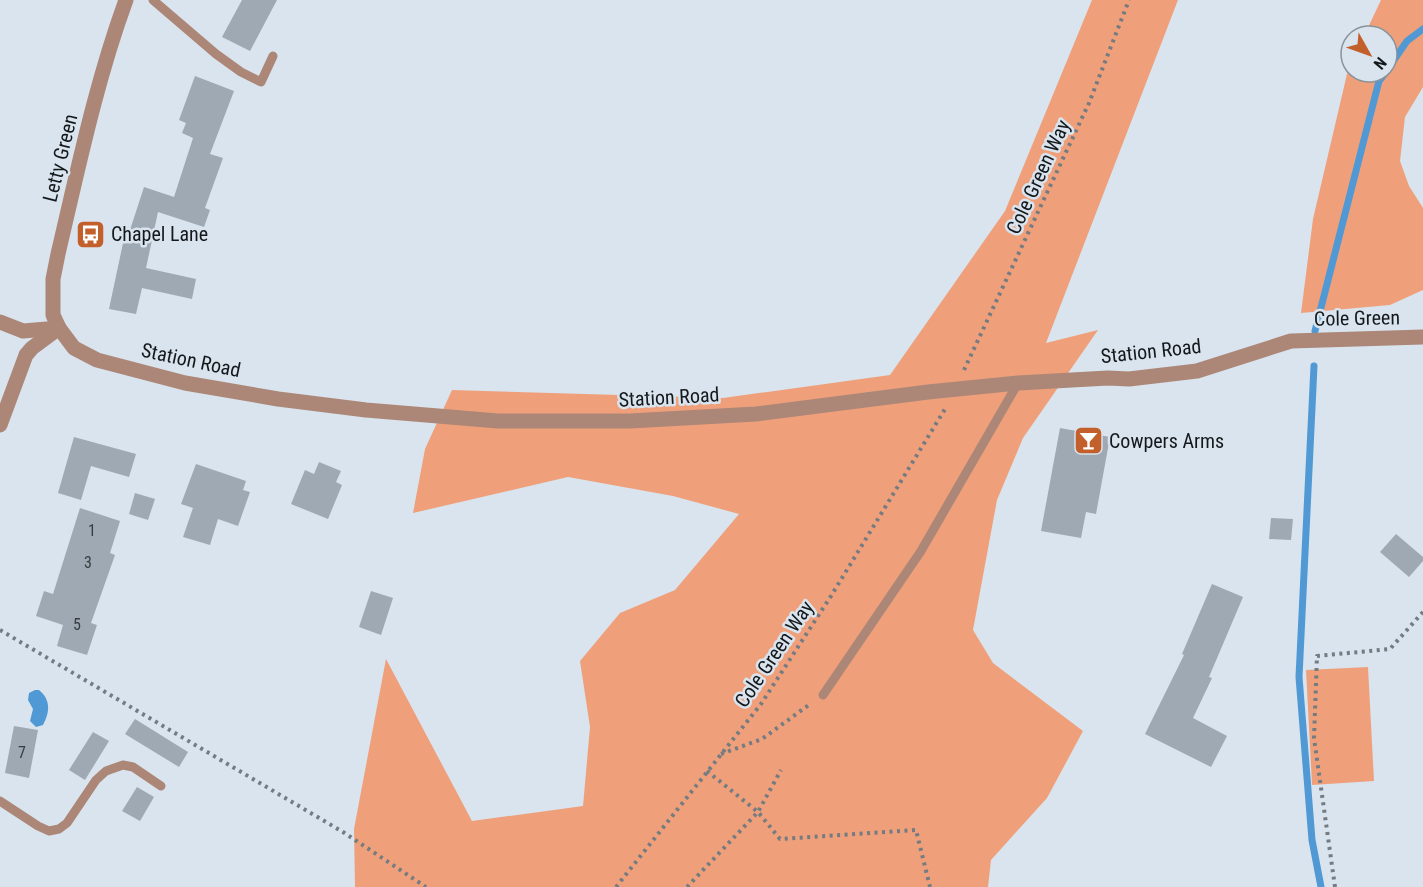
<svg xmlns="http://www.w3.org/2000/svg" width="1423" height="887" font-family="'Roboto Condensed',sans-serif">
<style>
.green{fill:#efa07b}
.water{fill:#5099d4}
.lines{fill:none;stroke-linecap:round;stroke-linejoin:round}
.stream{stroke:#5099d4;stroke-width:7}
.building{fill:#9ea9b3}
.path{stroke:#747b81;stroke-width:4;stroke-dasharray:3 4.5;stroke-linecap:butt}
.lane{stroke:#ac8777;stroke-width:9}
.street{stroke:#ac8777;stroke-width:15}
.labels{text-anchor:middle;stroke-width:5;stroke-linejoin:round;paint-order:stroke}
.number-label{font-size:16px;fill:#363c41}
.street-label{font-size:20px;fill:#14181b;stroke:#d9e4ee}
.poi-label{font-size:20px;fill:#14181b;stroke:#d9e4ee;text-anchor:start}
</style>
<rect width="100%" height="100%" fill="#d9e4ee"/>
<!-- green -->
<g class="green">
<polygon points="1092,0 1178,0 1046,343 1098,330 1023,438 997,500 973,630 993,663 1083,731 1047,798 991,860 988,887 355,887 354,829 386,659 472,821 583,806 590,727 580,661 620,613 675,590 739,514 673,496 568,477 413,513 425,449 452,390 723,398 890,375 1005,211"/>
<polygon points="1381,0 1423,0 1423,87 1405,117 1400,161 1409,186 1423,208 1423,290 1390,305 1301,313 1313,219 1347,74 1351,65 1351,72 1387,72 1387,36 1364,36"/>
<polygon points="1368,667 1374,781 1312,785 1306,670"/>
</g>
<!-- water -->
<path class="water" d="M35,690H39C51,700 50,712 43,725L36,727L30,721L33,709L28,700L29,693Z"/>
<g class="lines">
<!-- stream -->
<g class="stream">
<polyline points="1387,70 1407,41 1423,29"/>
<polyline points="1315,331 1379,81 1386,72"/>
<polyline points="1314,366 1299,677 1312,840 1321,887"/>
</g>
</g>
<!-- building -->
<g class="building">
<polygon points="242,0 277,0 250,51 222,37"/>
<polygon points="195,76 234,91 210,154 223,158 205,208 210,210 204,227 158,212 146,268 196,279 192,299 142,288 136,314 109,309 126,229 130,230 144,187 174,197 193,138 182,133 186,123 179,120"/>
<polygon points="1060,428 1110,437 1096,514 1086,512 1081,538 1041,531"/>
<polygon points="74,437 136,454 129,477 91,466 81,500 58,493"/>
<polygon points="319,462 341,471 336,482 342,485 328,519 291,504 305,470 314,474"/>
<polygon points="196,464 246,481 243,490 250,492 238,526 218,519 210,545 183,537 193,508 181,504"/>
<polygon points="135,493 155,499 148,520 129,514"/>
<polygon points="80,508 120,521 110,553 115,555 91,623 97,625 87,655 57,646 63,625 36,616 44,591 53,594"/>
<polygon points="1271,518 1293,519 1291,540 1269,539"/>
<polygon points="1396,534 1423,557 1423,561 1409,577 1380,552"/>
<polygon points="1212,584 1243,597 1209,677 1212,678 1193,718 1227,736 1211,767 1145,734 1184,655 1182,654"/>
<polygon points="371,591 393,598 381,635 359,627"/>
<polygon points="135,719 188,752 179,767 125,734"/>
<polygon points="14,726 38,730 29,778 5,773"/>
<polygon points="93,732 109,741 85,780 69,770"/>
<polygon points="137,787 154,797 140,821 122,811"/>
</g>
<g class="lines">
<!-- path -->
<g class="path">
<polyline points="964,370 1089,103 1129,0"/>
<polyline points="0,630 343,832 426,887"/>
<polyline points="721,754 762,739 810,704"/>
<polyline points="707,771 758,812 780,839 916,830 930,887"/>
<polyline points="616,887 761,704 831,596 945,409"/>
<polyline points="687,887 758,812 781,770"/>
<polyline points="1335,887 1314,738 1317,656 1390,649 1423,612"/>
</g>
<!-- lane -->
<g class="lane">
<polyline points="153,0 216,54 241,72 261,82 273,56"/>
<polyline points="823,695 921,551 1018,383"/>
<polyline points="0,801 38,826 49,831 59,829 67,823 96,780 106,771 123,765 133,767 161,786"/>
</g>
<!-- street -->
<g class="street">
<path d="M126,0C96,82 78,169 58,254L53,279V315L59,328L74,348L97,360L185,383L278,399L366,410L498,421H630L756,414L928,392L1018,383L1108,378L1129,379L1197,371L1291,341L1423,337"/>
<polyline points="0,322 23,331 59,328"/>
<polyline points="0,425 26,355 32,348 59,328"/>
</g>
</g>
<!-- icons -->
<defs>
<symbol id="bus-square" viewBox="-11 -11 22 22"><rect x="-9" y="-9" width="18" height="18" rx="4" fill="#c35f2a" stroke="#d9e4ee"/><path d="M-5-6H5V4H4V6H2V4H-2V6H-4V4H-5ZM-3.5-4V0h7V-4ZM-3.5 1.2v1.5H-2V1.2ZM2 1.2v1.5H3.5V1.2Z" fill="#fff"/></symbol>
<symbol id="bar-square" viewBox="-11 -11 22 22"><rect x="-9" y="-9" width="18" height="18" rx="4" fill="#c35f2a" stroke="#d9e4ee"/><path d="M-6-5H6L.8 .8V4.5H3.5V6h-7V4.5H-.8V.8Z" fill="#fff"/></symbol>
</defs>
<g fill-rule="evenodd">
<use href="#bus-square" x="74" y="218" width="33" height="33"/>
<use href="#bar-square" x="1072" y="424" width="33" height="33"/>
</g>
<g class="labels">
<!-- number labels -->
<g class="number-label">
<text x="92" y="536">1</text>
<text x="88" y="568">3</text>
<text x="77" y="630">5</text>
<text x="22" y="758">7</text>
</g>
<!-- street labels -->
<g class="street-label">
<text transform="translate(60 158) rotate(-76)" y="7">Letty Green</text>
<text transform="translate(1038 177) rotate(-65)" y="7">Cole Green Way</text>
<text transform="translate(1357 318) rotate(-1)" y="7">Cole Green</text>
<text transform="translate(1151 351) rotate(-6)" y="7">Station Road</text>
<text transform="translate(191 360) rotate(12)" y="7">Station Road</text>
<text transform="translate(669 397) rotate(-3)" y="7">Station Road</text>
<text transform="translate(774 654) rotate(-56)" y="7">Cole Green Way</text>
</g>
<!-- poi labels -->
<g class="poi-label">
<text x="111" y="241">Chapel Lane</text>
<text x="1109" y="448">Cowpers Arms</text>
</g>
</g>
<!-- north arrow -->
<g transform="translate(1369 54) rotate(130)"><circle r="28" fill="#d9e4ee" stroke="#8a929a" stroke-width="1.5"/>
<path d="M0-4.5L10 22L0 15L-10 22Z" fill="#c35f2a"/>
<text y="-9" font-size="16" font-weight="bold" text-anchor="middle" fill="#14181b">N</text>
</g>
</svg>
